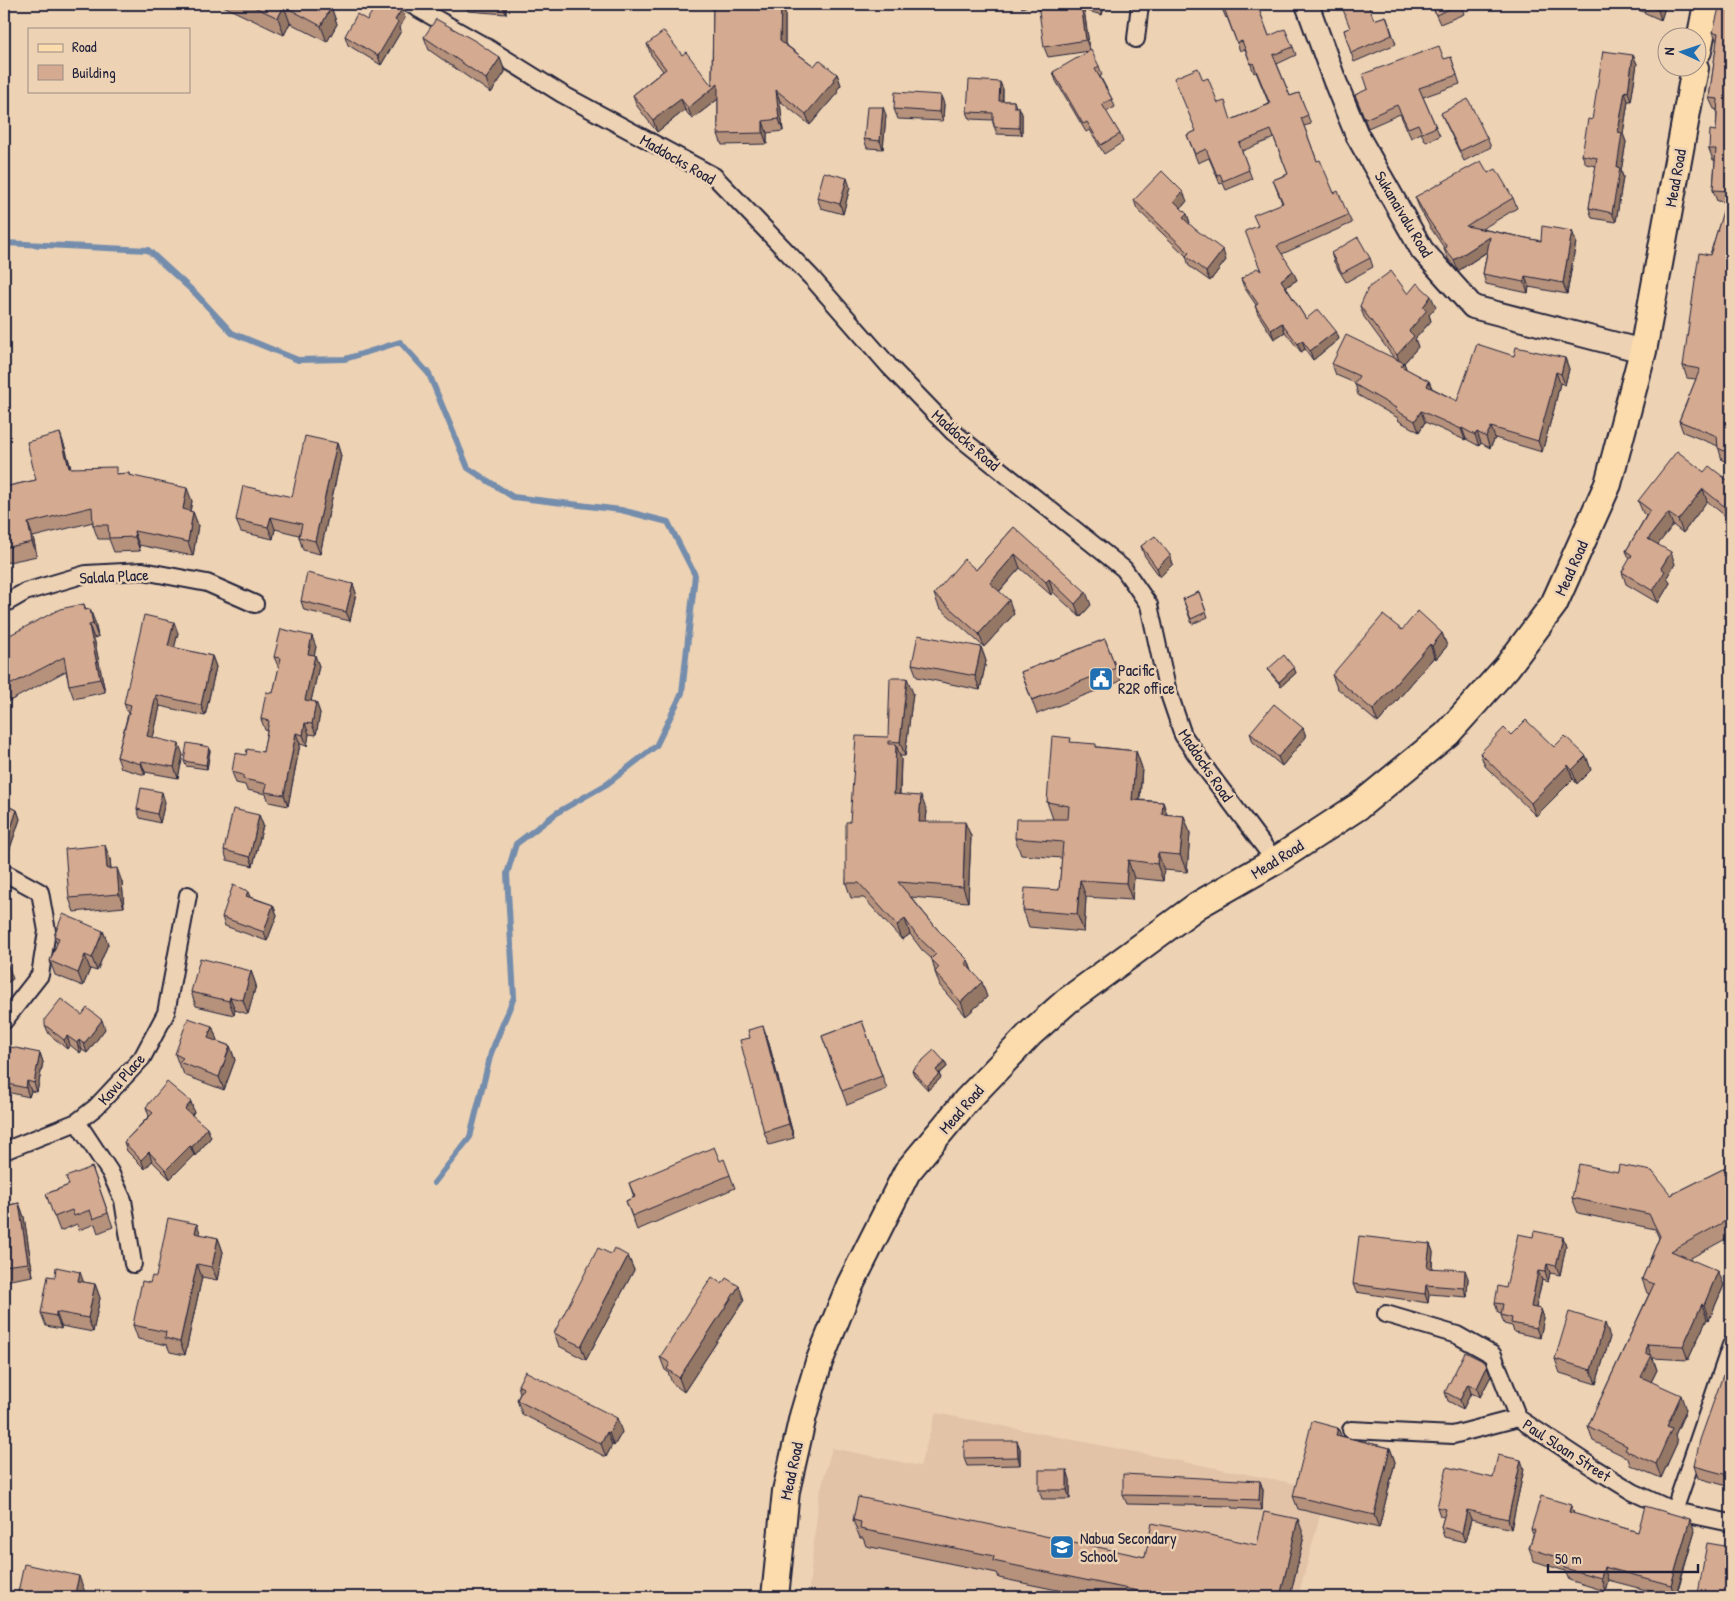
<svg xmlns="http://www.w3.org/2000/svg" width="1735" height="1601" font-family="'Patrick Hand',sans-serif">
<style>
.built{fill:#e2c3a7}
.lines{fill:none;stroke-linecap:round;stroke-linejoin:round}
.stream{stroke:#758dac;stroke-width:6}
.street-casing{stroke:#22223b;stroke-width:20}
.secondary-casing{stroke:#22223b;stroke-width:26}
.primary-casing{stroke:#22223b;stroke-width:30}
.street{stroke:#edd2b4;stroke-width:16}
.secondary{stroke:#edd2b4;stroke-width:22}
.primary{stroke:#fcdcac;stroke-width:26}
.wall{fill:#b6927c;stroke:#22223b}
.shaded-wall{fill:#947765;stroke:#22223b}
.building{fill:#d4aa90;stroke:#22223b}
.labels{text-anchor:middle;stroke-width:5;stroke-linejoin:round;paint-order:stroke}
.street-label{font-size:16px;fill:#22223b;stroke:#edd2b4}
.poi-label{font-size:16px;fill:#22223b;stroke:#edd2b4;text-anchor:start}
</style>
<rect width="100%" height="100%" fill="#edd2b4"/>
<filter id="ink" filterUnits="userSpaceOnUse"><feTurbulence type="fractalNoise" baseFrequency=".02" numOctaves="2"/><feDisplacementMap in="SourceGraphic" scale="10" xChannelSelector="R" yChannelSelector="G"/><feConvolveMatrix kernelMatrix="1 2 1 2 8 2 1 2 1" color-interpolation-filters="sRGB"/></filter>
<g filter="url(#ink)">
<!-- built -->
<polygon class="built" points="936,1413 1327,1490 1298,1597 808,1597 819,1496 832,1448 920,1466"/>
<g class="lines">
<!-- stream -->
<polyline class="stream" points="4,243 148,250 196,294 232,333 298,360 345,359 400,342 429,374 468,468 513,497 621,510 668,522 695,575 682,693 656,746 607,784 558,812 516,844 507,874 514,997 491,1053 470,1137 434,1183"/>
<defs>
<g id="street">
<polyline points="410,4 488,48 562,94 714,176 812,278 889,366 953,432 1124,569 1149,605 1167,688 1183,735 1209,773 1275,861"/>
<polyline points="1136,39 1140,4"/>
<polyline points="4,604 25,592 86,574 143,571 207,583 255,604"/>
<polyline points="4,875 9,875 40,892 47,931 40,975 4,1021"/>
<polyline points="77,1122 110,1172 123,1200 133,1264"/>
<polyline points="4,1151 77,1122 96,1107 142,1058 166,1013 188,895"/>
<polyline points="1386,1314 1457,1335 1493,1355 1518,1418 1594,1468 1633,1492 1674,1511 1731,1523"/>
<polyline points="1351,1430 1453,1435 1518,1418"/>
<polyline points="1674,1511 1731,1345"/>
</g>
<polyline id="secondary" points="1307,4 1334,79 1357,135 1422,250 1473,307 1643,351"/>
<g id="primary">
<polyline points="1698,51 1707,4"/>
<polyline points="775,1597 786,1491 803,1416 819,1362 850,1285 907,1172 966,1101 1031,1033 1067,1001 1198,905 1275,861 1359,806 1447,734 1507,667 1554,604 1608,484 1643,351 1695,68"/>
</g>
</defs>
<!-- street casing -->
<use href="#street" class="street-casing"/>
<!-- secondary casing -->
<use href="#secondary" class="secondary-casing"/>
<!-- primary casing -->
<use href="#primary" class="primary-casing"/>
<!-- street -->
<use href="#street" class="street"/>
<!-- secondary -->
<use href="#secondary" class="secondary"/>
<!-- primary -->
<use href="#primary" class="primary"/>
</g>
<!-- wall -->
<g class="wall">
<polygon points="219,4 325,4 331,7 337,24 327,42 290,23 284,35"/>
<polygon points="465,4 506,4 506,14 468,11"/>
<polygon points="713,4 784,4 785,7 785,44 814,66 837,74 841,85 837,90 838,92 810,125 780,101 783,131 767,133 767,144 722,145 718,134 718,99 692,119 685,110 657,132 637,106 633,95 663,71 651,55 647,44 682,55 712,86"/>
<polygon points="1020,4 1032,4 1022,8"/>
<polygon points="1055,4 1105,4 1102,15 1084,10 1090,51 1048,57 1044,47"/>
<polygon points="1220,4 1257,4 1269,36 1293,47 1296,55 1277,64 1290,96 1299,93 1311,124 1304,126 1317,161 1334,193 1348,215 1352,223 1282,254 1297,280 1286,287 1306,319 1336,331 1339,339 1313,360 1305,349 1301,352 1285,332 1274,339 1258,314 1255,306 1256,305 1244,287 1241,279 1260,271 1257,226 1282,203 1273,180 1288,174 1274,138 1242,151 1252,179 1226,190 1223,183 1220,184 1209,158 1198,163 1187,135 1196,131 1203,80 1218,103 1231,120 1269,104 1256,72 1254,73 1245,49 1240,51 1227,17 1226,18"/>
<polygon points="1431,4 1461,4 1464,14 1440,24"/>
<polygon points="1630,4 1666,4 1661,20 1632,7"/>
<polygon points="1731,4 1731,463 1722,460 1718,446 1683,432 1679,421 1696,379 1687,378 1683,366 1710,255 1726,202 1717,201 1713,190 1715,160 1713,160 1709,149 1716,131 1717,110 1714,109 1709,98 1717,42 1713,32"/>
<polygon points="402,9 405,18 400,27 401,31 381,65 348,45 345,36 367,20"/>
<polygon points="1386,16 1396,44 1354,62 1344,30"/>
<polygon points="424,37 500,58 505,72 491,93 429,50"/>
<polygon points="1633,55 1637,64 1631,101 1628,101 1623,134 1626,142 1621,171 1623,177 1616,222 1592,218 1589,208 1596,166 1586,164 1582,155 1592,120"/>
<polygon points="1451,57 1460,84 1423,97 1440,136 1426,142 1421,133 1411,138 1400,114 1368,128 1355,95"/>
<polygon points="1099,66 1102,75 1100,76 1112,99 1115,107 1106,112 1120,134 1123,142 1104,154 1090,130 1086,132 1056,81 1053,72"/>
<polygon points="1003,89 1003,101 1014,101 1016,107 1019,107 1022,114 1022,135 997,134 993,123 993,120 970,119 967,112"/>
<polygon points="944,104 943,121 898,119 894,109"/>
<polygon points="1441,113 1487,138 1491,147 1464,161 1445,122"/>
<polygon points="886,115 883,149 867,148 864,139"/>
<polygon points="1488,173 1513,198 1517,208 1482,229 1541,241 1572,231 1576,242 1567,294 1529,287 1528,293 1486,284 1483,274 1487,252 1458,271 1448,259 1444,249 1445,249 1430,227 1419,207 1415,197"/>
<polygon points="850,187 843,214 821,208 817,198"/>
<polygon points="1134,200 1187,201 1181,208 1187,214 1190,223 1189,224 1226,260 1210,281 1189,266 1186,256 1137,209"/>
<polygon points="1331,253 1370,258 1373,267 1346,282 1334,262"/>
<polygon points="1408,294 1436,307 1429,315 1431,321 1415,339 1418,347 1404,363 1406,369 1429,381 1432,388 1457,401 1514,356 1565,358 1569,369 1565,385 1560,383 1554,409 1542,452 1495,438 1490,448 1481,443 1479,446 1466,439 1465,440 1425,422 1419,432 1399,421 1398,418 1358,395 1355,383 1336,375 1332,364 1394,358 1364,317 1360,306"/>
<polygon points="337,443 341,456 320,554 303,550 299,537 299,535 275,529 273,539 241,532 236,520 292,497"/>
<polygon points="65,447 71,468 119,474 129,473 129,475 192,501 190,511 193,512 198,525 193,556 139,545 140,551 114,552 109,539 98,539 93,525 93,522 33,537 37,556 4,563 4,487 36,480"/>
<polygon points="1704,472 1731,483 1731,516 1729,519 1707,501 1683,533 1673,525 1658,544 1675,564 1667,577 1670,583 1658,603 1626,584 1622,572 1630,560 1626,551 1646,516 1643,513 1638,501"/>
<polygon points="1014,527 1091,605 1080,617 1053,592 1051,595 1020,568 999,592 1014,614 984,647 939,607 934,594 976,570"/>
<polygon points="1141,546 1170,555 1173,564 1160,577 1144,555"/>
<polygon points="353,584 356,593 350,621 304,610 301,601"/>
<polygon points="1199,592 1208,617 1192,624 1183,599"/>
<polygon points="84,604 86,610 95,622 98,637 94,638 105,692 74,699 69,685 66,671 4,704 4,638"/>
<polygon points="1402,630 1442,633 1447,646 1436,659 1434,657 1378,723 1337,688 1332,675"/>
<polygon points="178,633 174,648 212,656 216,667 205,716 160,706 153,737 183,755 178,778 145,772 145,775 121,768 117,757 128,714 124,703"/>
<polygon points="1105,639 1121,681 1037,714 1021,672"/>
<polygon points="316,647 314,655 319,666 311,701 316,702 320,713 316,735 309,734 307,746 300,744 288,806 269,802 266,794 247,790 245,785 236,783 232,772 246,755 263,752 267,731 265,730 261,719 273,693 279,668 274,657"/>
<polygon points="981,647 986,661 980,690 917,677 912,664"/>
<polygon points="1294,668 1296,673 1281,686 1270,673 1268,669"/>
<polygon points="913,693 905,756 900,756 901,759 900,794 927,811 926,822 971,836 968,902 911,897 938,930 968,960 972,971 987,997 966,1016 940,986 935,972 935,971 932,959 922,950 910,934 902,940 864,898 851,898 846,883 850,822 888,737"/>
<polygon points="1303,728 1306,737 1282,766 1253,742 1250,733"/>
<polygon points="1511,735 1586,756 1591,770 1577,784 1573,779 1536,816 1485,766 1480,753"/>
<polygon points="1072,743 1098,747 1136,751 1142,768 1140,800 1163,802 1167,815 1184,816 1190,833 1187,872 1164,870 1163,881 1134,878 1132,900 1086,897 1084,932 1029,927 1023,910 1059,890 1062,858 1021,855 1015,838 1053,819 1047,802"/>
<polygon points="210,751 207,769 186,766 184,761"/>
<polygon points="165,802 160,823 140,818 137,809"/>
<polygon points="4,805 17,810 20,819 6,860 4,859"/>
<polygon points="259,815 263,825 253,866 227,860 224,850"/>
<polygon points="110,859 111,868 122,882 124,907 74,912 69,898"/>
<polygon points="251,897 273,905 277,915 267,941 225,926 222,917"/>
<polygon points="103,931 108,944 97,971 90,969 83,986 55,975 50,961 57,944 54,936"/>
<polygon points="251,971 256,985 248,1014 235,1010 234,1015 196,1006 191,992"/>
<polygon points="82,1015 105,1029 87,1053 82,1050 80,1053 70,1045 67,1049 49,1034 45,1025"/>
<polygon points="862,1021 887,1089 847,1105 822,1036"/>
<polygon points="212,1026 217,1041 230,1046 235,1060 224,1090 184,1075 182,1069 180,1068 175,1054"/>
<polygon points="763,1026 768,1040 794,1138 769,1145 764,1132 750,1038"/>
<polygon points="40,1053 43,1062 37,1092 31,1091 29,1097 7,1092 4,1081"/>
<polygon points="945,1062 947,1067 939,1074 941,1078 928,1090 914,1075 912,1070"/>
<polygon points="191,1102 194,1112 192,1115 211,1137 195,1156 194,1155 170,1179 152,1161 145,1169 127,1151 124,1142 149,1116 146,1107"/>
<polygon points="720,1161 730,1175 735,1188 637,1230 626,1201 634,1197 629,1183"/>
<polygon points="1731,1165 1731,1236 1689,1259 1724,1285 1709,1320 1707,1319 1688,1360 1653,1358 1657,1370 1651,1382 1686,1410 1675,1435 1677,1443 1661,1478 1630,1465 1628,1458 1593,1441 1588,1426 1649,1294 1647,1293 1642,1279 1659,1238 1655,1229 1578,1213 1572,1198 1671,1195"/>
<polygon points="92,1167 113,1227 98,1233 95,1224 79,1230 77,1224 60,1231 46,1194 69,1185"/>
<polygon points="19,1203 24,1217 33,1276 4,1281 4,1206"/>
<polygon points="201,1235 218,1238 223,1252 217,1280 202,1277 185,1355 170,1352 167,1345 138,1339 133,1325 150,1283"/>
<polygon points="1563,1237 1566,1246 1560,1275 1550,1273 1548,1282 1542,1280 1536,1308 1541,1309 1544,1318 1540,1338 1514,1332 1512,1326 1504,1324 1501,1315 1501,1313 1498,1312 1495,1303 1506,1288"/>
<polygon points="1430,1244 1433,1252 1432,1268 1468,1278 1467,1297 1429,1294 1428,1303 1356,1292 1353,1284"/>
<polygon points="628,1256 634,1270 586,1360 559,1346 554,1333"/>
<polygon points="83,1282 95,1284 100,1298 93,1332 61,1326 61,1329 46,1326 41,1313"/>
<polygon points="744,1300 684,1392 672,1383 668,1372 665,1370 660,1357"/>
<polygon points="1610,1337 1596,1384 1560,1373 1555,1359"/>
<polygon points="1491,1376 1480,1397 1471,1393 1463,1409 1448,1401 1445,1392"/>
<polygon points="1731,1377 1731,1487 1698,1478 1694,1466"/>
<polygon points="518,1385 622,1432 614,1446 612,1445 606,1457 522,1414 517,1400 520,1393"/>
<polygon points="1338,1428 1341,1436 1390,1448 1395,1462 1379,1528 1298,1509 1293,1496"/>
<polygon points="1017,1441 1020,1449 1020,1465 967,1466 964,1458"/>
<polygon points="1524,1469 1511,1529 1471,1519 1465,1542 1444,1537 1441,1527 1444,1517 1440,1516 1437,1507 1493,1478"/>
<polygon points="1067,1470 1070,1480 1070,1499 1042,1499 1039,1490"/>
<polygon points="1260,1481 1263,1490 1262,1510 1233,1508 1232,1506 1127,1504 1123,1495"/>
<polygon points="1571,1505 1574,1514 1638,1532 1695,1531 1676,1597 1673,1597 1608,1580 1605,1591 1569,1580 1565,1571 1534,1561 1529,1548 1533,1535 1531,1529"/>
<polygon points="853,1520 1145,1557 1257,1545 1304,1536 1290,1597 1091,1597 999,1578 997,1573 866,1546 863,1538 860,1538"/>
<polygon points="1698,1594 1731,1597 1700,1597"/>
</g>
<!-- shaded-wall -->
<g class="shaded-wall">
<polygon points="502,4 506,4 506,14"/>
<polygon points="781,4 784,4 785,7 785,52 780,41"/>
<polygon points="1081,4 1084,10 1090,51 1086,40"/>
<polygon points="1099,4 1105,4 1102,15 1098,5"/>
<polygon points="1660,4 1666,4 1661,20 1658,10"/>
<polygon points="284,6 290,23 284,35 278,18"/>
<polygon points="331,7 337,24 327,42 321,26"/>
<polygon points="402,9 405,18 400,27 401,31 381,65 378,56 395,20"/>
<polygon points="1633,55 1637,64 1631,101 1628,92"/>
<polygon points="500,58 505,72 491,93 486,79"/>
<polygon points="837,74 841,85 837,90 838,92 810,125 806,114"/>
<polygon points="1000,82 1003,89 1002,108 999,101"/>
<polygon points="718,84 722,96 692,119 688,108"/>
<polygon points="776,90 780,101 783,131 779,119"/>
<polygon points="1625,91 1628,101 1623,134 1626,142 1621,171 1623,177 1616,222 1612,213 1617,167 1618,132"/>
<polygon points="941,95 944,104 943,121 940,112"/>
<polygon points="681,99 685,110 657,132 653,120"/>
<polygon points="883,107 886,115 883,149 880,141"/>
<polygon points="1019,107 1022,114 1022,135 1019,128"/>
<polygon points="763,121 767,133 767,144 763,133"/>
<polygon points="847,178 850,187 843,214 840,204"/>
<polygon points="1183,192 1187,201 1178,211 1174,201"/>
<polygon points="1187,214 1190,223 1186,227 1183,218"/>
<polygon points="1572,231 1576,242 1567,294 1563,283"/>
<polygon points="1490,237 1494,247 1458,271 1454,260"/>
<polygon points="1223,250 1226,260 1210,281 1206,272"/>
<polygon points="1293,271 1297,280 1284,288 1281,280"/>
<polygon points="1525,276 1529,287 1528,293 1524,282"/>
<polygon points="1431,296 1436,307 1429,315 1431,321 1415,339 1418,347 1404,363 1408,373 1401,367 1397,355 1409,331 1423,307"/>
<polygon points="1282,323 1285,332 1274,339 1271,330"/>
<polygon points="1336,331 1339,339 1313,360 1310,351"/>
<polygon points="1302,340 1305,349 1301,352 1298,344"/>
<polygon points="1565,358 1569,369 1565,385 1561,374"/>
<polygon points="1556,372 1560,383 1554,409 1542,452 1538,441"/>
<polygon points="1429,381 1433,392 1427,386"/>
<polygon points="1421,411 1425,422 1419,432 1415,421"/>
<polygon points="1491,427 1495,438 1490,448 1486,437"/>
<polygon points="1462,428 1466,439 1465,440 1461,429"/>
<polygon points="1477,432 1481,443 1479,446 1475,435"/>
<polygon points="60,433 65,447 74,482 69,468"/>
<polygon points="337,443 341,456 320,554 315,541"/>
<polygon points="187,488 192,501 188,523 183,509"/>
<polygon points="1703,489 1707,501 1683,533 1678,520"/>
<polygon points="1731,498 1731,516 1729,519 1724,506"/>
<polygon points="193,512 198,525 193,556 188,542"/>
<polygon points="1668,513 1673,525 1653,551 1648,539"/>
<polygon points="271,517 275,529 273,539 268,527"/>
<polygon points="28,523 33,537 37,556 32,542"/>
<polygon points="134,531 139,545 140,551 135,537"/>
<polygon points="1671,552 1675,564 1667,577 1670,583 1658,603 1653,591 1661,568"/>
<polygon points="1015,554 1020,568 994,597 990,583"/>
<polygon points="1170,555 1173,564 1160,577 1157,568"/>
<polygon points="1049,579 1053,592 1051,595 1046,582"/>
<polygon points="353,584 356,593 350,621 346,612"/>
<polygon points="1086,592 1091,605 1080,617 1075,604"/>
<polygon points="1009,600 1014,614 984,647 979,634"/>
<polygon points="90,609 95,622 98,637 93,624"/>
<polygon points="174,622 178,633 172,657 168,646"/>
<polygon points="89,625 94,638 105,692 100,679"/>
<polygon points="1442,633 1447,646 1436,659 1432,646"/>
<polygon points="312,636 316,647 312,665 308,654"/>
<polygon points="1430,644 1434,657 1378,723 1373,710"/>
<polygon points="981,647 986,661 980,690 975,676"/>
<polygon points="315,655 319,666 309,710 305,700"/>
<polygon points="212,656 216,667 205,716 201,705"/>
<polygon points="1294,668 1296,673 1281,686 1279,682"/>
<polygon points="907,678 913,693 905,756 900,742"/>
<polygon points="4,691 8,701 4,704"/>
<polygon points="156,695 160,706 151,747 147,736"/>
<polygon points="316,702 320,713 316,735 312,724"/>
<polygon points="305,723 309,734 307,746 303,735"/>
<polygon points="1303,728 1306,737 1282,766 1278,757"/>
<polygon points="296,733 300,744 288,806 284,795"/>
<polygon points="179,744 183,755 178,778 174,767"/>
<polygon points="896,744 901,759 899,808 894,794"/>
<polygon points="209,747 210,751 207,769 206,765"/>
<polygon points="1136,751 1142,768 1138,817 1132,800"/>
<polygon points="1586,756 1591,770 1577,784 1572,770"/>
<polygon points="141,761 145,772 145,775 141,764"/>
<polygon points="1568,765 1573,779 1536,816 1531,803"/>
<polygon points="162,792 165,802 160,823 157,814"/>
<polygon points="921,796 927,811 924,836 919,822"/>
<polygon points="1163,802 1169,820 1162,814"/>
<polygon points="17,810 20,819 6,860 4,852 4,848"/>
<polygon points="259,815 263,825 253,866 250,857"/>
<polygon points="1184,816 1190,833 1187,872 1180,855"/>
<polygon points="965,822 971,836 968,902 963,887"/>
<polygon points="105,845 110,859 112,882 107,869"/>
<polygon points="1158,853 1164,870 1163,881 1157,864"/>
<polygon points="1128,860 1134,878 1132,900 1126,883"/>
<polygon points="117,868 122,882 124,907 119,894"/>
<polygon points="1080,880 1086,897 1084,932 1077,914"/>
<polygon points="248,891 251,900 246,896"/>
<polygon points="273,905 277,915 267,941 264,932"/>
<polygon points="905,919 910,934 902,940 897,925"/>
<polygon points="103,931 108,944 97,971 92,958"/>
<polygon points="85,955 90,969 83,986 78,973"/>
<polygon points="968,960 973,975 965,963"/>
<polygon points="8,965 13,979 4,985 4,968"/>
<polygon points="251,971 256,985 248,1014 243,1000"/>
<polygon points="982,982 987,997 966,1016 961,1002"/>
<polygon points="230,997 235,1010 234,1015 229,1001"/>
<polygon points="102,1020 105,1029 87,1053 84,1044"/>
<polygon points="212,1026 217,1040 213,1051 208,1038"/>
<polygon points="763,1026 768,1040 794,1138 789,1124"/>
<polygon points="67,1036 70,1045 67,1049 64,1040"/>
<polygon points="79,1040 82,1050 80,1053 77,1043"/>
<polygon points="230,1046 235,1060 224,1090 219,1077"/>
<polygon points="40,1053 43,1062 37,1092 34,1083"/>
<polygon points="945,1062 947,1067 937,1075 936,1070"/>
<polygon points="939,1074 941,1078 928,1090 927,1086"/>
<polygon points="27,1081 31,1091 29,1097 26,1088"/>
<polygon points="191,1102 194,1112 189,1118 185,1109"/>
<polygon points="207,1128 211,1137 195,1156 192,1147"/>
<polygon points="190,1146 194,1155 170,1179 166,1170"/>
<polygon points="149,1152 152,1161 145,1169 141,1160"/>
<polygon points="19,1203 24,1217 33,1276 28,1263"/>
<polygon points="197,1224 202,1238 195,1233"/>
<polygon points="1563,1237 1566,1246 1560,1275 1556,1266"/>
<polygon points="218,1238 223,1252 217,1280 212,1267"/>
<polygon points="1430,1244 1433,1252 1431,1276 1427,1268"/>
<polygon points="628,1256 634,1270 586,1360 581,1346"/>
<polygon points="197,1264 202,1277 185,1355 180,1342"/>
<polygon points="1547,1264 1550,1273 1548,1282 1545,1272"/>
<polygon points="1465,1270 1468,1278 1467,1297 1464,1288"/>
<polygon points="1538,1271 1542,1280 1534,1316 1531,1307"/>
<polygon points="1718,1271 1724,1285 1709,1320 1704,1305"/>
<polygon points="80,1272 85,1286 78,1281"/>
<polygon points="95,1284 100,1298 93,1332 88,1318"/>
<polygon points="1426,1285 1429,1294 1428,1303 1425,1294"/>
<polygon points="739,1286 744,1300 684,1392 679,1378"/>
<polygon points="1702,1304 1707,1319 1688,1360 1683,1346"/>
<polygon points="1541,1309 1544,1318 1540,1338 1536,1328"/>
<polygon points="56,1312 61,1326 61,1329 56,1316"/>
<polygon points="1605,1323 1610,1337 1596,1384 1591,1370"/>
<polygon points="1647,1344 1657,1370 1646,1392 1641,1377"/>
<polygon points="1487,1367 1491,1376 1480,1397 1477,1388"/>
<polygon points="1468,1384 1471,1393 1463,1409 1460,1400"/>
<polygon points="1681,1395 1686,1410 1675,1435 1677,1443 1661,1478 1656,1464 1667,1426"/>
<polygon points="617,1418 622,1432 614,1446 609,1433"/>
<polygon points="1338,1428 1343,1441 1336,1435"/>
<polygon points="607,1432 612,1445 606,1457 601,1444"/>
<polygon points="1017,1441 1020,1449 1020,1465 1018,1457"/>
<polygon points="1390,1448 1395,1462 1379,1528 1374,1515"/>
<polygon points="1521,1460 1524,1469 1511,1529 1508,1519"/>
<polygon points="1067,1470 1070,1480 1070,1499 1067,1490"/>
<polygon points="1260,1481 1263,1490 1262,1510 1259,1500"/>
<polygon points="1571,1505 1576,1518 1569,1512"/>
<polygon points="1467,1510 1471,1519 1465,1542 1462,1533"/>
<polygon points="1298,1519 1304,1536 1290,1597 1280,1597"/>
<polygon points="1690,1519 1695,1531 1675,1597 1671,1585"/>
<polygon points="1604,1567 1608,1580 1605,1591 1601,1578"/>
<polygon points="79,1576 85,1592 83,1597 74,1597"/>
</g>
<!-- building -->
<g class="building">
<polygon points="248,4 325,4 331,7 321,26 284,6 278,18"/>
<polygon points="377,4 394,4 402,9 395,20 398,22 378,56 345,36 357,14 367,20"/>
<polygon points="713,4 781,4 780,41 814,66 819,60 837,74 833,79 834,81 806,114 776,90 779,119 763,121 763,133 718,134 718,84 688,108 681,99 653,120 633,95 666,69 647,44 664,31 682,55 686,52 712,86"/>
<polygon points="1038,4 1054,4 1055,5 1055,4 1081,4 1086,40 1044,47"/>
<polygon points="1220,4 1257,4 1269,36 1285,29 1293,47 1273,55 1290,96 1299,93 1308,115 1301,118 1317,161 1320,160 1334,193 1338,191 1348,215 1277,246 1293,271 1281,280 1306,319 1318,309 1336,331 1310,351 1302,340 1298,344 1282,323 1271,330 1255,306 1258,304 1241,279 1257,268 1261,271 1245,231 1258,226 1253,215 1283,203 1273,180 1288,174 1271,130 1239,143 1249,170 1223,181 1220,174 1217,175 1206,149 1195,154 1187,135 1196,131 1174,78 1198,68 1203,80 1208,78 1218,103 1225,101 1231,120 1270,104 1253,63 1251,64 1242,41 1237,43 1224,8 1222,9"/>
<polygon points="1341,4 1368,4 1374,20 1386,16 1392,35 1351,53 1344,30 1350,28"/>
<polygon points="1432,4 1461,4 1436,15"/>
<polygon points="1642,4 1660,4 1658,10"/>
<polygon points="1720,4 1731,4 1731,454 1718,448 1717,436 1679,421 1700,369 1683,366 1699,253 1710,255 1729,191 1713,190 1716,149 1709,149 1710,130 1716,131 1718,99 1709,98 1718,33 1713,32"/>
<polygon points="436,19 477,42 500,58 486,79 424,37"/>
<polygon points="1439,46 1444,59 1451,57 1457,75 1419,88 1436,127 1422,133 1418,124 1408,128 1397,105 1365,119 1355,95 1368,89 1363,74"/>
<polygon points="1091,50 1099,66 1095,69 1112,99 1102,104 1120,134 1101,145 1087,122 1083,124 1053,72"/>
<polygon points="1603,51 1633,55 1628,92 1625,91 1618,132 1622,133 1617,167 1620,168 1612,213 1589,208 1597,158 1582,155 1588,119 1592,120"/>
<polygon points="969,80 1000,82 999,101 1014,101 1014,107 1019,107 1019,128 994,127 994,123 993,123 993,113 967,112"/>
<polygon points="895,92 941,95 940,112 894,109"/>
<polygon points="1468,99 1487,138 1460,151 1441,113"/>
<polygon points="867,107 883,107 880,141 864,139"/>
<polygon points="1481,161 1488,173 1496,169 1513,198 1466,226 1541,241 1542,226 1572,231 1563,283 1525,276 1524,282 1483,274 1490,237 1454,260 1444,249 1447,247 1426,216 1415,197"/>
<polygon points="1162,171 1183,192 1174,201 1187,214 1183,218 1195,229 1223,250 1206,272 1186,256 1189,253 1134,200"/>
<polygon points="824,172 847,178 840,204 817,198"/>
<polygon points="1358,237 1370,258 1342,273 1331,253"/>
<polygon points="1391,271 1408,294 1417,283 1431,296 1423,307 1427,310 1409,331 1414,336 1397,355 1360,306 1368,288"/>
<polygon points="1346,335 1404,363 1401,366 1429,381 1427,386 1457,401 1477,344 1514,356 1516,347 1565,358 1561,374 1556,372 1550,398 1538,441 1491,427 1486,437 1477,432 1475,435 1462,428 1461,429 1421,411 1415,421 1395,410 1396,408 1354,384 1359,376 1332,364"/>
<polygon points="60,433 69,468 116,467 116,474 129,473 129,475 187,488 183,509 193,512 188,542 134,531 135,537 109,538 108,525 93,525 92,507 28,523 32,542 4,548 4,487 36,480 27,442"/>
<polygon points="305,436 337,443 315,541 299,537 302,524 271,517 268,527 236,520 243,486 292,497"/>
<polygon points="1677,451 1704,472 1709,466 1731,483 1731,498 1724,506 1703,489 1678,520 1668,513 1648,539 1671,552 1661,568 1665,571 1653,591 1622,572 1632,555 1626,551 1650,510 1638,501"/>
<polygon points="1014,527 1086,592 1075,604 1049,579 1046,582 1015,554 990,583 1009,600 979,634 934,594 964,559 976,570"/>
<polygon points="1155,536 1170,555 1157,568 1141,546"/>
<polygon points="307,573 353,584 346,612 301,601"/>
<polygon points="1199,592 1206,612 1191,619 1183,599"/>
<polygon points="84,604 85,610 90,609 93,624 89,625 100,679 69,685 64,657 4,688 4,638 60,609"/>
<polygon points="1418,611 1442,633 1432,646 1430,644 1373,710 1332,675 1383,615 1402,630"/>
<polygon points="144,615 174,622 168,646 212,656 201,705 156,695 147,736 179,744 174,767 141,761 141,764 117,757 131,705 124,703"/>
<polygon points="281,629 312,636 308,654 315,655 305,700 316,702 312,724 305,723 303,735 296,733 284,795 265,792 267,784 243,779 243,775 232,772 235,753 246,755 247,749 263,752 269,721 261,719 266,692 273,693 281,658 274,657"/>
<polygon points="918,635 981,647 975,676 912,664"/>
<polygon points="1105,639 1116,668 1032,700 1021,672"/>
<polygon points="1284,655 1294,668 1279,682 1268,669"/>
<polygon points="890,678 907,678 900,742 888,741 888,744 896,744 894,794 921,796 919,822 965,822 963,887 898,882 938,930 968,960 965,963 982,982 961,1002 935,972 939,967 931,959 936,954 916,935 905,919 897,925 859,883 846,883 846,822 850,822 856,736 888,737"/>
<polygon points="1274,704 1303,728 1278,757 1250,733"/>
<polygon points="1526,720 1554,747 1565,736 1586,756 1572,770 1568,765 1531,803 1480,753 1504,728 1511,735"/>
<polygon points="1052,736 1071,738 1070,742 1096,744 1096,747 1136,751 1132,800 1163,802 1162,814 1184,816 1180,855 1158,853 1157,864 1128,860 1126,883 1080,880 1077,914 1023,910 1025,888 1059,890 1063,842 1015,838 1016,819 1068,819 1069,806 1047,802"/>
<polygon points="187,743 209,747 206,765 184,761"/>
<polygon points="141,788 162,792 157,814 137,809"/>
<polygon points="4,805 17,810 4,848"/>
<polygon points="233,809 259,815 250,857 224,850"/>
<polygon points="105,845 107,869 117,868 119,894 69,898 65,849"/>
<polygon points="233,885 248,891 246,896 273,905 264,932 222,917"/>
<polygon points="63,914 103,931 92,958 85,955 78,973 50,961 59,938 54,936"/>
<polygon points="200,958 251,971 243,1000 230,997 229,1001 191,992"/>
<polygon points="4,959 8,965 4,968"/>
<polygon points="61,999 82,1015 87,1008 102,1020 84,1044 79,1040 77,1043 67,1036 64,1040 45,1025 45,1019"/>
<polygon points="188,1018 212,1026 208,1038 230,1046 219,1077 179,1062 183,1058 175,1054"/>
<polygon points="862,1021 882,1076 842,1091 822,1036"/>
<polygon points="763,1026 789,1124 764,1132 740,1040 750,1038 748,1030"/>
<polygon points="11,1047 40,1053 34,1083 27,1081 26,1088 4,1083"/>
<polygon points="934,1050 945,1062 936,1070 939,1074 927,1086 912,1070"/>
<polygon points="167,1082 191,1102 185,1109 207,1128 192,1147 190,1146 166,1170 149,1152 141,1160 124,1142 153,1113 146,1107"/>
<polygon points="714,1147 720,1161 724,1159 730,1175 632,1216 626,1201 635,1197 629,1183"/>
<polygon points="1579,1164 1618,1172 1619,1165 1652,1171 1671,1195 1731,1165 1731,1218 1671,1251 1718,1271 1704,1305 1702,1304 1683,1346 1647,1344 1646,1354 1652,1355 1641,1377 1681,1395 1667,1426 1672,1428 1656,1464 1625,1450 1627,1446 1588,1426 1654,1284 1642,1279 1660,1236 1649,1214 1572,1198"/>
<polygon points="92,1167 108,1213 93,1219 90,1210 74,1216 72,1210 54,1217 46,1194 69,1185 66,1177"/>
<polygon points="19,1203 28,1263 4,1266 4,1206"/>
<polygon points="168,1218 197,1224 195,1233 218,1238 212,1267 197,1264 180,1342 165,1338 166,1332 133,1325 142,1281 150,1283 152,1276 156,1277"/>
<polygon points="1534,1231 1563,1237 1556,1266 1547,1264 1545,1272 1538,1271 1531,1307 1541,1309 1536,1328 1511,1323 1512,1318 1501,1315 1503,1304 1495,1303 1498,1286 1506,1288 1518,1234 1533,1237"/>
<polygon points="1359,1236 1430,1244 1427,1268 1465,1270 1464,1288 1426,1285 1425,1294 1353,1284"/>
<polygon points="598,1248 611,1254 614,1248 628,1256 581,1346 554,1333"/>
<polygon points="56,1267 80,1272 78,1281 95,1284 88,1318 56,1312 56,1316 41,1313 48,1276 55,1277"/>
<polygon points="712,1277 722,1284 726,1278 739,1286 679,1378 667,1369 670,1363 660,1357"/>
<polygon points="1569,1312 1605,1323 1591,1370 1555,1359"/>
<polygon points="1465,1352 1485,1362 1487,1367 1477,1388 1468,1384 1460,1400 1445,1392"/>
<polygon points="525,1371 617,1418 609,1433 607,1432 601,1444 517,1400 523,1388 518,1385"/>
<polygon points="1723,1375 1731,1377 1731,1476 1694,1466 1700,1440"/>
<polygon points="1312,1421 1338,1428 1336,1435 1390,1448 1374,1515 1293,1496"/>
<polygon points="964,1441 1017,1441 1018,1457 964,1458"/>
<polygon points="1498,1455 1521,1460 1508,1519 1467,1510 1462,1533 1441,1527 1446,1509 1437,1507 1447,1467 1493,1478"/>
<rect x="1039" y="1470" width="28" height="20"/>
<polygon points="1123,1474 1260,1481 1259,1500 1230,1499 1230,1497 1123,1495"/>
<polygon points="1541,1496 1571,1505 1569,1512 1638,1532 1645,1506 1690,1519 1671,1585 1604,1567 1601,1578 1564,1568 1566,1560 1529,1548 1535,1530 1531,1529"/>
<polygon points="858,1497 1145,1557 1152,1523 1257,1545 1264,1512 1298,1519 1280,1597 1142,1597 1143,1592 993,1561 994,1556 860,1529 861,1522 853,1520"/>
<polygon points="1707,1543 1731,1547 1731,1597 1719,1597 1698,1594"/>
<polygon points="24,1564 79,1576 74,1597 17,1597"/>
</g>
</g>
<!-- icons -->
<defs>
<symbol id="civic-square" viewBox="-11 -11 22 22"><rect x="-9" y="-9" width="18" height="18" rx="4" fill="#1f6fb2" stroke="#edd2b4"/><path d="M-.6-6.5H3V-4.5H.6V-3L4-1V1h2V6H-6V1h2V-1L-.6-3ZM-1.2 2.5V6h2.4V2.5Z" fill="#fff"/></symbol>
<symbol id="school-square" viewBox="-11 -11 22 22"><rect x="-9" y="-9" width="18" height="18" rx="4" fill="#1f6fb2" stroke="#edd2b4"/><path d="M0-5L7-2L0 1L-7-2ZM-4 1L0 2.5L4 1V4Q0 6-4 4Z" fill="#fff"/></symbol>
</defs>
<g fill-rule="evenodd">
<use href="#civic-square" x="1087" y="665" width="28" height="28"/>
<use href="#school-square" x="1048" y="1533" width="28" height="28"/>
</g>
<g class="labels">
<!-- street labels -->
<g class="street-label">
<text transform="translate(678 159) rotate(30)" y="6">Maddocks Road</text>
<text transform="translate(1675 178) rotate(-80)" y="6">Mead Road</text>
<text transform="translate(1404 214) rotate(59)" y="6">Sukanaivalu Road</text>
<text transform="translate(966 440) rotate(41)" y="6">Maddocks Road</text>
<text transform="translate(1571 568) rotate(-66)" y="6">Mead Road</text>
<text transform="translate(114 576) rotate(-3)" y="6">Salala Place</text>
<text transform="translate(1206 765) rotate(56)" y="6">Maddocks Road</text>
<text transform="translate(1277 859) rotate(-32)" y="6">Mead Road</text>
<text transform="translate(121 1079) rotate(-49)" y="6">Kavu Place</text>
<text transform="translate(961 1109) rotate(-49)" y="6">Mead Road</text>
<text transform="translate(1567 1450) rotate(33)" y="6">Paul Sloan Street</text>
<text transform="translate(791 1471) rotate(-78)" y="6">Mead Road</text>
</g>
<!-- poi labels -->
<g class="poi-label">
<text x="1118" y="676">Pacific<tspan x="1118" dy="18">R2R office</tspan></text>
<text x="1080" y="1544">Nabua Secondary<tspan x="1080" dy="18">School</tspan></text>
</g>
</g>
<!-- margin -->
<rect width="1735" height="1601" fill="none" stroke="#edd2b4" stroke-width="20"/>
<rect x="10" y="10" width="1715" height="1581" fill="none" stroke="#22223b" stroke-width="2" filter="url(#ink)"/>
<!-- legend -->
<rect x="28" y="28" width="162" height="65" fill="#edd2b4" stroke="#9c8c84"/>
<rect x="38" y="44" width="25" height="8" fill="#fcdcac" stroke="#9c8c84"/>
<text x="72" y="52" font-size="15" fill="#22223b">Road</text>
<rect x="38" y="65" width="25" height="15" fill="#d4aa90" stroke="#9c8c84"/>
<text x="72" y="78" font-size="15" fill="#22223b">Building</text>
<!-- north arrow -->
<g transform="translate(1682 52) rotate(273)"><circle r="24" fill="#edd2b4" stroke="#9c8c84"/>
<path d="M0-4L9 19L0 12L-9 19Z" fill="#1f6fb2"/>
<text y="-8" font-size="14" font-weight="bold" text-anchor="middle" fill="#22223b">N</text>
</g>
<!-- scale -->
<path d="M1548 1564v8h150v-8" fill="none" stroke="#22223b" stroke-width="2.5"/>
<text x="1555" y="1564" font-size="15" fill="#22223b" stroke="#edd2b4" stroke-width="4" paint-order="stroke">50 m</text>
</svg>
